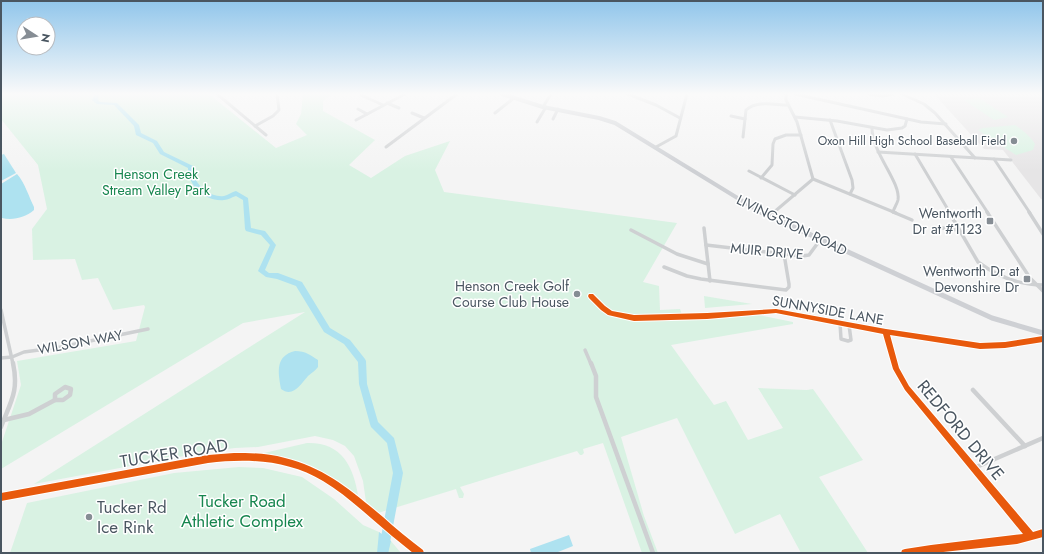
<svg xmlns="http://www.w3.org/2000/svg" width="1044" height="554" font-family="Jost,sans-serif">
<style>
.education{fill:#e6e5e6}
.green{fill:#d9f2e3}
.water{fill:#aee2f0}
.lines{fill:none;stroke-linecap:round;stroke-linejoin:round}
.river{fill:#aee2f0;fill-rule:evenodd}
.minor-far2{stroke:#ced0d2;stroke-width:3}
.minor-far1{stroke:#ced0d2;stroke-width:3.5}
.minor{stroke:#ced0d2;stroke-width:4.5}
.tertiary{stroke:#ced0d2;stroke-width:5.5}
.secondary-far1{stroke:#ced0d4;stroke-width:4}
.secondary{stroke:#ced0d4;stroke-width:5}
.cycleway-casing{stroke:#fff;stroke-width:2}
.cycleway{fill:#e8590c;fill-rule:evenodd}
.poi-dot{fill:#868d94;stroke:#fff;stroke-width:1.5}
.labels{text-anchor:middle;stroke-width:3;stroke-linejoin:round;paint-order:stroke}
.far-poi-label{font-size:12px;fill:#4a5661;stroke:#fff;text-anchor:end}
.park-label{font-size:14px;fill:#17864f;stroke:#fff}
.poi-label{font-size:14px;fill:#4a5661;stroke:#fff;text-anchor:end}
.street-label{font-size:14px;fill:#4a5661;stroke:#fff}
.near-street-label{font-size:17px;fill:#4a5661;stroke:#fff}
.near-park-label{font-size:17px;fill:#17864f;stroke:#fff}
.near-poi-label{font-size:17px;fill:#4a5661;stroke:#fff;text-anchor:start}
</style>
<rect width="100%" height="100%" fill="#f4f4f4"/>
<!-- education -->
<polygon class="education" points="934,94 1042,94 1043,200 1041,199 1003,150 984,149"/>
<!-- green -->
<g class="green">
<polygon points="1,94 209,94 276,148 307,135 296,124 301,114 303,94 332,94 323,101 323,111 375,140 349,165 371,178 405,156 450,141 435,170 444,192 677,223 643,282 659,286 660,310 680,309 682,315 744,312 793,322 793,324 671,345 714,405 726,401 748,440 783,428 758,388 807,390 813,389 863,460 819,477 868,553 801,553 780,514 735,534 677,418 621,437 644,516 658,553 642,553 603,443 583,449 584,453 582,455 580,455 577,451 460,487 464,494 463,498 459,498 456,489 378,513 366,502 363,481 354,456 345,446 333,440 315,436 258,447 235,448 211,451 34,484 305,312 243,323 1,469 1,445 21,385 17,361 136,341 145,307 144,305 113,310 98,278 82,280 75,259 33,260 32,229 47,209 38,165 1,119"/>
<polygon points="979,98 1008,117 994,120 964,100"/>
<path d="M1015,125C1024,131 1030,136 1035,144L1033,150L1016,155L978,130L983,128Z"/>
<polygon points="704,296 752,304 705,308"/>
<path d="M307,443C341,442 353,465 358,495C327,473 302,459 264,453Z"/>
<polygon points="239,467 263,468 302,477 334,499 363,525 379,532 391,541 401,553 10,553 27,503 174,473"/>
</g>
<!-- water -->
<g class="water">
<polygon points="4,154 16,173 1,181 1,155"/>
<path d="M17,174C25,183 29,197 34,207V210C26,217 13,221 2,218L1,216V184Z"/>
<path d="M295,351C306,351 310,355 318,360V367C315,371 311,373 308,376C301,384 293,398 281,389C278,372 275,356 295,351Z"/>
<polygon points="379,532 391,541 388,553 377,553"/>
<polygon points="569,535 573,546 558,552 558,553 531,553 530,549"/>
</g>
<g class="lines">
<!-- river -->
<path class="river" d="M92,94H99V95L98,100L100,102L117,103L139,125L141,133L157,141L164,152L193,166C194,170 194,174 195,178C199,188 213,198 224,196C228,195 232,192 236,191L248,198L251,228L265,231L276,245L265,270L269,273H278L302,282L330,328L350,340L365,359L366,361L367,384L378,422L394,438L403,473L388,553H378L393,473L387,443L371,427L370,424L359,384L358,362L344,344L324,332L296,286L277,279L266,277L258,271L270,245L261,235L246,231L245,229L243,200L236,196C232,197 228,200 224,200C206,202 188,186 188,168L160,154L153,143L136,135L134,126L114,105L97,104L92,100L94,96Z"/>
<!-- minor-far2 -->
<g class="minor-far2">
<polyline points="217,94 266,135"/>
<polyline points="628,94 656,105 680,118"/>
<polyline points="795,94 921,122 946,124"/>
<polyline points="868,94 883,96 893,94"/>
<polyline points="902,94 924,104 935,113 975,158"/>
<polyline points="361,95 383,105"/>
<polyline points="387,103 399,108"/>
<polyline points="543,107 551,94"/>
<polyline points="358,109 367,114"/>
<polyline points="412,113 424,118"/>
<polyline points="495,113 514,98"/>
<polyline points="731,116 745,119"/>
<polyline points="795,117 837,121 887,130 902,128 905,126 907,119"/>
<polyline points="553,119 558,109"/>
<polyline points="356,120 405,94"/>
<polyline points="830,120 852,180 853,188 850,194"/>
<polyline points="537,122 546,107"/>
<polyline points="255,126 273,116 279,110 277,94"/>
<path d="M872,128C872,153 901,182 898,200C897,204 894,208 893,212"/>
<path d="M743,137L746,110C757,100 775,105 788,105"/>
<polyline points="386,147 457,94"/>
<polyline points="656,147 676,136 687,94"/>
<polyline points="878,152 1011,160"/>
<polyline points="915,154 950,213"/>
<polyline points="951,157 988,213"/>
<polyline points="994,159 1030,213"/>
<polyline points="749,171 795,195"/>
<polyline points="761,178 772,165 773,144 775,139 786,135 801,135"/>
<polyline points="813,179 896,213"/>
<polyline points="773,213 813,179 797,122 786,100 786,94"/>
</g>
<!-- minor-far1 -->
<g class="minor-far1">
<polyline points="893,212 912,220"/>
<path d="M949,212L978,262C998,277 1018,285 1043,285"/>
<polyline points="987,212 1030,278 1043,291"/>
<polyline points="1029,212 1043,234"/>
<polyline points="769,217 774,212"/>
<polyline points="704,228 710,281"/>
<polyline points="942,228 959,230"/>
<polyline points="631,230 677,254 708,264"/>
<polyline points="706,245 802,256 809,255 820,240"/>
<polyline points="664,267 687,276 701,279 786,290 789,287 789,284 784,254"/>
<polyline points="591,296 610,313 634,318 707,316 776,311 886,332 980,346 1005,345 1043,339"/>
<polyline points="1,310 13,364"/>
<polyline points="840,323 841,339 848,341 851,340 849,325"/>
<polyline points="886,332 895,364"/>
<polyline points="585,350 591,364"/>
<polyline points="1,358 12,357 24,352 61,347 148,329"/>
</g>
<!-- minor -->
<g class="minor">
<polyline points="591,363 596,376 596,397 653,553"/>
<polyline points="894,363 896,369 907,388 1031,537"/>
<polygon points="65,387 71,389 70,395 63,400 55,400 55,394"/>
<polyline points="973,390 1025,446"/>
<polyline points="4,420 29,414 55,400"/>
<path d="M1,427C11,401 19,391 13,363"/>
<polyline points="974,468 1043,438"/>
</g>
<!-- tertiary -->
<g class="tertiary">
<path d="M1,497C45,489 89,481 133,473C203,460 268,441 333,483L420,553"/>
<polyline points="905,553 1017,540 1043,533"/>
</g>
<!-- secondary-far1 -->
<polyline class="secondary-far1" points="502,94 543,107 599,118 615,123 762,213"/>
<!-- secondary -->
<polyline class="secondary" points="761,212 992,318 1043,333"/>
<defs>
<g id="cycleway">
<polygon points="589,294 593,294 605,306 612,311 634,315 707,313 776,309 886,329 980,343 1005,342 1043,336 1043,342 1005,348 980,349 890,335 899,368 909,386 1033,532 1043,529 1043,537 1017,544 934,553 901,553 902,550 905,549 931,545 1023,534 905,390 893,369 883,334 776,313 707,319 634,321 608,315 601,310 589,298 588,296"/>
<path d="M234,453C251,453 268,453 285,458C324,467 353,492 383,517C396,529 409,539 423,550L424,553H413C399,542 385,530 371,518C356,505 340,491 323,481C288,460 248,458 208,463L1,501V493L208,455Z"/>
</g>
</defs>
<!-- cycleway casing -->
<use href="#cycleway" class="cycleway-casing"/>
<!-- cycleway -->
<use href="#cycleway" class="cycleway"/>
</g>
<!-- sky -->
<linearGradient id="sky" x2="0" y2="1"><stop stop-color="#91c6eb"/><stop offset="0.55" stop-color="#fafafa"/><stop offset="1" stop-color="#fafafa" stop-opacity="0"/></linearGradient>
<rect width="1044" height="171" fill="url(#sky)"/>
<!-- markers -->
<g class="poi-dot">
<circle cx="1014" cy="141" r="4"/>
<rect x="986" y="217" width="8" height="8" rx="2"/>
<rect x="1023" y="275" width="8" height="8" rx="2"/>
<circle cx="577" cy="294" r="4"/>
<circle cx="89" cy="517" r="4"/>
</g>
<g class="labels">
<!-- far-poi labels -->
<g class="far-poi-label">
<text x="1006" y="145">Oxon Hill High School Baseball Field</text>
</g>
<!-- park labels -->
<g class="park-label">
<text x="156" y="179">Henson Creek<tspan x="156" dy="16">Stream Valley Park</tspan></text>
</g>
<!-- poi labels -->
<g class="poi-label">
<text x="982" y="218">Wentworth<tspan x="982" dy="16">Dr at #1123</tspan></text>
<text x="1019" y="276">Wentworth Dr at<tspan x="1019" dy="16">Devonshire Dr</tspan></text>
<text x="569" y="291">Henson Creek Golf<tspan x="569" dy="16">Course Club House</tspan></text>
</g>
<!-- street labels -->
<g class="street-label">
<text transform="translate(792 225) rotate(26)" y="5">LIVINGSTON ROAD</text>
<text transform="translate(767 251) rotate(5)" y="5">MUIR DRIVE</text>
<text transform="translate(828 310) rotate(10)" y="5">SUNNYSIDE LANE</text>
<text transform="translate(80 342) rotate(-10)" y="5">WILSON WAY</text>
</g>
<!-- near-street labels -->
<g class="near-street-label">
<text transform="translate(961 430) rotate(50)" y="6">REDFORD DRIVE</text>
<text transform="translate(174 453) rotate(-9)" y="6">TUCKER ROAD</text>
</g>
<!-- near-park labels -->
<g class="near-park-label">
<text x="242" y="507">Tucker Road<tspan x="242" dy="20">Athletic Complex</tspan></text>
</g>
<!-- near-poi labels -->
<g class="near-poi-label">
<text x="97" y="513">Tucker Rd<tspan x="97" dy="20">Ice Rink</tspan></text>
</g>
</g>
<!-- border -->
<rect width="1044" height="554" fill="none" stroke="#4a5661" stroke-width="4"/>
<!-- north arrow -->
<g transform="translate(36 36) rotate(102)"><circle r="19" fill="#ffffff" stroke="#b7bbc0"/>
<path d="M0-3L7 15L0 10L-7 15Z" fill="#868d94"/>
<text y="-6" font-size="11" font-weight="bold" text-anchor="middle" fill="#4a5661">N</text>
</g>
</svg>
